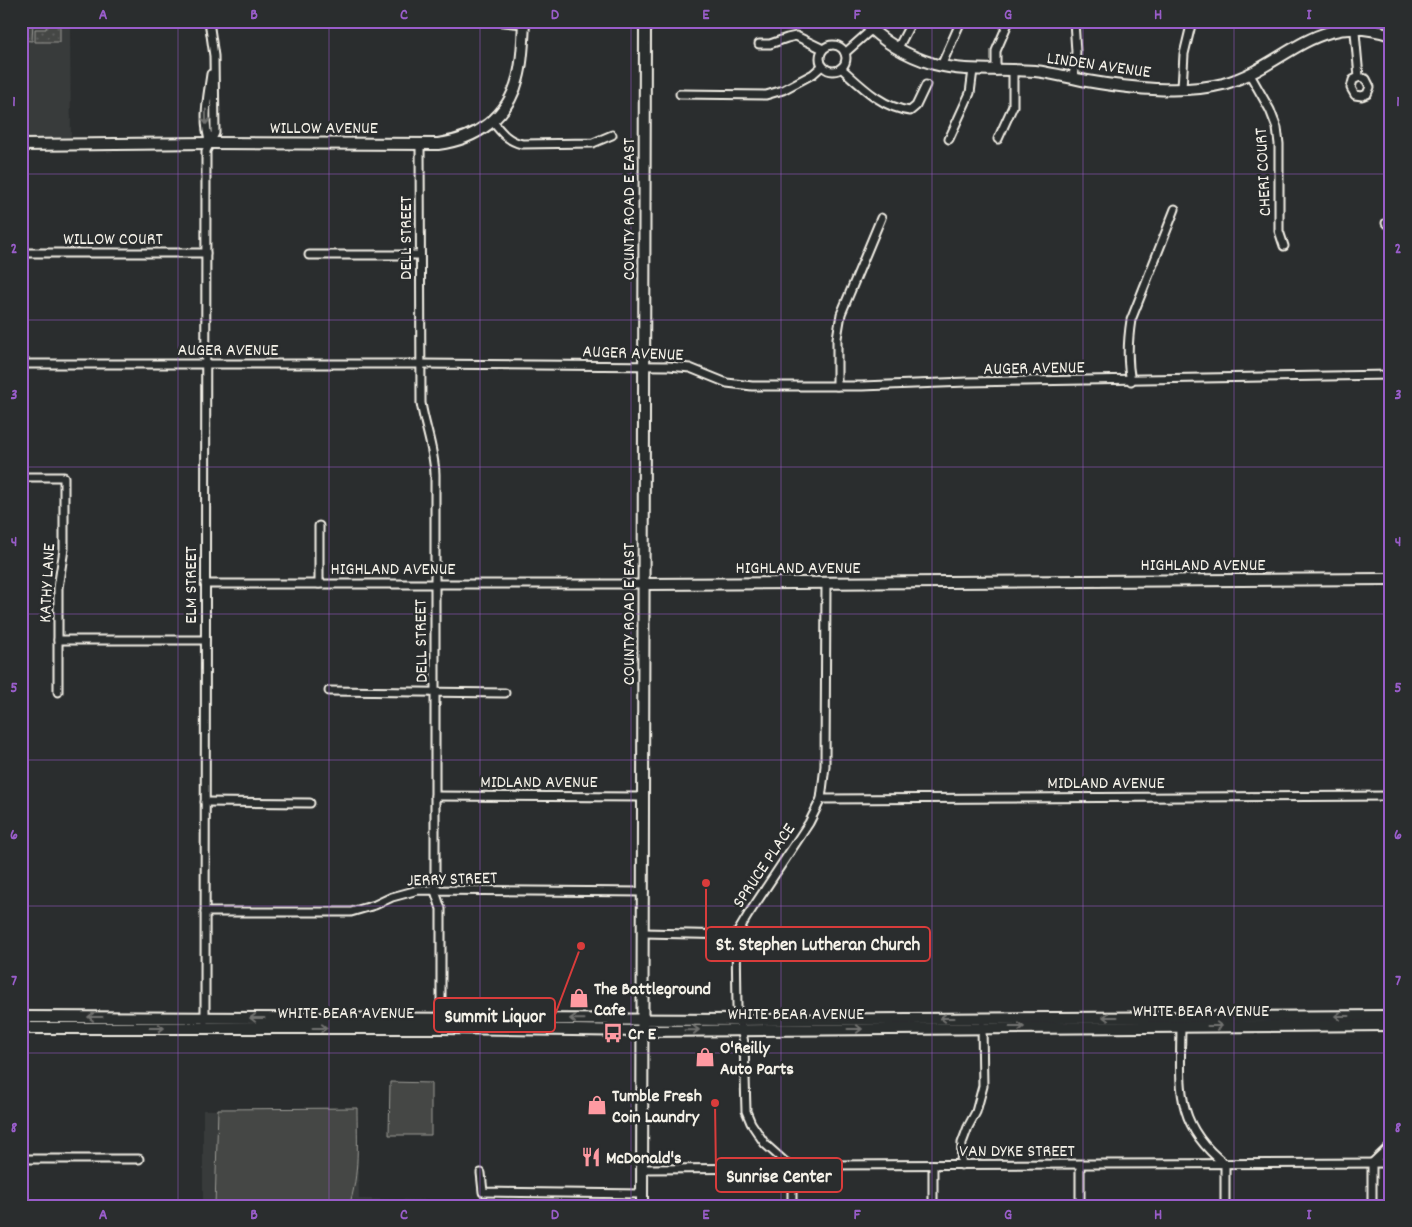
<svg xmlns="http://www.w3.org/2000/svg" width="1412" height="1227" font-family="Dekko,sans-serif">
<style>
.built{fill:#373a3a}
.park{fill:url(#park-dots);stroke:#9c9c96}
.pitch{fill:#444645;stroke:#9c9c96}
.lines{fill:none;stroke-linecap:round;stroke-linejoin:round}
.street-casing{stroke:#f4f1e8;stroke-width:11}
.secondary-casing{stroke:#f4f1e8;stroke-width:14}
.street{stroke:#2a2d2e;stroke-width:7}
.secondary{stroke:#2a2d2e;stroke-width:10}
.oneway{stroke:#71726f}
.grid{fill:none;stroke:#995dc9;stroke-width:1;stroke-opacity:0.55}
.labels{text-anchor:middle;stroke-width:5;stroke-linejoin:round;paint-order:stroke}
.street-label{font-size:18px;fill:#f4f1e8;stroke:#2a2d2e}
.poi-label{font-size:18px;font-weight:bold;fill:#f4f1e8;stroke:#2a2d2e;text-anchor:start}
.leader{fill:none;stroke:#d93c3b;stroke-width:2}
.callout-dot{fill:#d93c3b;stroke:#2a2d2e;stroke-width:2}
.callout{fill:#2a2d2e;stroke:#d93c3b;stroke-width:2}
.callout-label{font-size:19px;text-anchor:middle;font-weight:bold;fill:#f4f1e8}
.neatline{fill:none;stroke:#995dc9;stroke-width:2}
.grid-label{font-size:16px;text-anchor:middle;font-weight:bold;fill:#995dc9}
</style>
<defs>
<pattern id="park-dots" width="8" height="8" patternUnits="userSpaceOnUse" patternTransform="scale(1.25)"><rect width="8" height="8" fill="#444645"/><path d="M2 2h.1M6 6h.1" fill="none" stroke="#606160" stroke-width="1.8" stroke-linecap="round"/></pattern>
</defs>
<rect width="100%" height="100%" fill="#2a2d2e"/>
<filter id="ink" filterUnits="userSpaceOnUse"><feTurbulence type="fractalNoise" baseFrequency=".02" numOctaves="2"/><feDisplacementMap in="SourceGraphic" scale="10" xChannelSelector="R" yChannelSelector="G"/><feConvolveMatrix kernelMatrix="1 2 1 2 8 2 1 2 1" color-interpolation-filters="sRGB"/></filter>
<g filter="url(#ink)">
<!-- built -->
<g class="built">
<polygon points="21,21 70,21 71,140 21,140"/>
<polygon points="357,1108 359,1199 566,1202 566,1206 203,1206 203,1110"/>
</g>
<!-- park -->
<g class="park">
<polygon points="21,21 33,21 32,41 21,40"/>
<polygon points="47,21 66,21 66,25 60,25 60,42 35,42 35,29 46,29"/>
</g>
<!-- pitch -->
<g class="pitch">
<polygon points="390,1082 431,1083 431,1135 389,1135"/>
<path d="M357,1108C357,1141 360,1174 349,1206H215L218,1109Z"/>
</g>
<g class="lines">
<defs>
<g id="street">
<polyline points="493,21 524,24"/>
<polyline points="1354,21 1359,77 1366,79 1370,87 1367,94 1362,96 1355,95 1351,88 1353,80 1359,77"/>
<polyline points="759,44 770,44 787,38 796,36 823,49"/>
<circle cx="833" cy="58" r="13"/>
<polyline points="898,48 912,21"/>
<polyline points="845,53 871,30"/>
<polyline points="941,66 961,21"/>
<path d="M841,68C861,86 882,108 910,111L916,106L926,85"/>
<polyline points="996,71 996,51 1009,21"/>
<polyline points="1249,73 1270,110 1277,128 1279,144 1279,231 1284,246"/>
<polyline points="1073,78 1076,52 1074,21"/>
<polyline points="1182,88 1184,54 1192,21"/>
<polyline points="680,94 766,95 783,90 813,74 822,66"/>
<path d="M493,122C502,133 508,141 522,144L593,143L612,135"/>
<polyline points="949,139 970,93 973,70"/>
<polyline points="998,139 1013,106 1013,71"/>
<path d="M210,143C202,120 208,97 211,74"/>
<path d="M420,144L421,403C425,427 434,449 435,474V891L441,909V1019"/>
<polyline points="1386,223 1391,223"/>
<polyline points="21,253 206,253"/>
<polyline points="309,255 420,255"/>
<polyline points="21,364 420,364 669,366 690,368 727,383 752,386 862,386 967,382 1391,375"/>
<path d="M1131,381C1127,362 1128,339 1131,320L1175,209"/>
<polyline points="837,386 837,338 841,314 881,218"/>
<polyline points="21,477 64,477 64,549 58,588 58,692"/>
<polyline points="319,526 319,584"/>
<polyline points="205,584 644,584"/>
<polyline points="58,640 205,640"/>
<polyline points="329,691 505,693"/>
<polyline points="435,796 644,797"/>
<polyline points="821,799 1391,796"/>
<polyline points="205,802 310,803"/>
<polyline points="205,912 351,912 375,905 392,897 418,890 644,892"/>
<polyline points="644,933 736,935"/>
<polyline points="205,1020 206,151 215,133 214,56 209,21"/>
<path d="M1181,1022C1181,1082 1172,1123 1225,1164V1206"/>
<polyline points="21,1159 139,1159"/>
<polyline points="961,1165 962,1143 968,1127 976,1112 983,1086 982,1026"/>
<polyline points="643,1169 792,1168 817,1165 1391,1163"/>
<polyline points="481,1173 483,1192 485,1192 643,1194"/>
<polyline points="792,1206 792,1168 765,1144 751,1123 746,1111 744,1043 737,1007 736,935 748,915 809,823 821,799 825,766 826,583"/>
<polyline points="933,1206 933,1165"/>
<polyline points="1080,1206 1080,1165"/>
<polyline points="1372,1206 1372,1163 1391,1145"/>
</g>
<g id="secondary">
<path d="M863,21C882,41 907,56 934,64C967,73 1001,68 1035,71C1053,73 1070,78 1087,81C1127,88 1184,94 1223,84C1287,66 1315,10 1391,35"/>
<path d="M21,145L210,143L438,144C476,139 508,118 518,78C523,60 523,40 524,21"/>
<polyline points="644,584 1391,579"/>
<polyline points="21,1017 738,1020 1391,1016"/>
<polyline points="21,1028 441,1028 643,1031 1391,1025"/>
<polyline points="642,1206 645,21"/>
</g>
</defs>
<!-- street casing -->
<use href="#street" class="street-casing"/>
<!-- secondary casing -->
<use href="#secondary" class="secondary-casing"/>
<!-- street -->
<use href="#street" class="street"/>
<!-- secondary -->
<use href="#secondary" class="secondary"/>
</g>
<!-- one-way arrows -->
<defs><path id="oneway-shaft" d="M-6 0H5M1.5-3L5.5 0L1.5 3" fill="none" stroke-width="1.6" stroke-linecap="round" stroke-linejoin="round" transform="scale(1.25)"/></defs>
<g class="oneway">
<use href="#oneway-shaft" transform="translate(206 117) rotate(89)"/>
<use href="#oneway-shaft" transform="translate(1342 1016) rotate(180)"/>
<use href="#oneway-shaft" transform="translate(95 1017) rotate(-180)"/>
<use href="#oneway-shaft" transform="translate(1110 1017) rotate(180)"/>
<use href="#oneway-shaft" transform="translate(257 1018) rotate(-180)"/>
<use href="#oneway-shaft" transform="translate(947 1018) rotate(180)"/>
<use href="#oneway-shaft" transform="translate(577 1019) rotate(-179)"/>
<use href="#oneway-shaft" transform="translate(1215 1026)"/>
<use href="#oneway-shaft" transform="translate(1017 1027)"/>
<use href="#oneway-shaft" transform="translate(157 1028)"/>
<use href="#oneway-shaft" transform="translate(320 1028)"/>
<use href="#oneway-shaft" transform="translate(855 1029)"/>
<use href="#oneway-shaft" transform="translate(692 1030) rotate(-1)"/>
</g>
</g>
<!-- grid -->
<path class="grid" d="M178,21V1206M329,21V1206M480,21V1206M631,21V1206M781,21V1206M932,21V1206M1083,21V1206M1234,21V1206M21,174H1391M21,320H1391M21,467H1391M21,614H1391M21,760H1391M21,906H1391M21,1053H1391"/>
<!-- icons -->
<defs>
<symbol id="shop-bare" viewBox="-9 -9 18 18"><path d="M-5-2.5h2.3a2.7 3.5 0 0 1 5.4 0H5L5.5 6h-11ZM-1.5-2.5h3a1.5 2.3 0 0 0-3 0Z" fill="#ff9aa2" stroke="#2a2d2e" stroke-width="2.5" paint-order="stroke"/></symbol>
<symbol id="bus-bare" viewBox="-9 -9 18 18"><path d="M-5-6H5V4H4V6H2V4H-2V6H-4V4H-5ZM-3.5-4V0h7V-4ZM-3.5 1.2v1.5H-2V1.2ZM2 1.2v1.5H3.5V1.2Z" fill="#ff9aa2" stroke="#2a2d2e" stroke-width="2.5" paint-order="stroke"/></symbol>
<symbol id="restaurant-bare" viewBox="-9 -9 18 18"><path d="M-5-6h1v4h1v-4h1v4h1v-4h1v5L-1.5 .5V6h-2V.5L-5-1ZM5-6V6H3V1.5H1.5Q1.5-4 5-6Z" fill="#ff9aa2" stroke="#2a2d2e" stroke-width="2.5" paint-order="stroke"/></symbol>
</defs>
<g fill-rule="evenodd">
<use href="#shop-bare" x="565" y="984" width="28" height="28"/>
<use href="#bus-bare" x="599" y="1019" width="28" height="28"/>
<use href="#shop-bare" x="691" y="1043" width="28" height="28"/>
<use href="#shop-bare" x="583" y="1091" width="28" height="28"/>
<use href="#restaurant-bare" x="577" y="1143" width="28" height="28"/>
</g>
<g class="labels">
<!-- street labels -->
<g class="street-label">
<text transform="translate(1099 64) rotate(8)" y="6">LINDEN AVENUE</text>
<text x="324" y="133">WILLOW AVENUE</text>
<text transform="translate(1262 172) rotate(-93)" y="6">CHERI COURT</text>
<text transform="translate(628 209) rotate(-90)" y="6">COUNTY ROAD E EAST</text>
<text x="113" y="244">WILLOW COURT</text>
<text transform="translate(405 238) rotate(-90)" y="6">DELL STREET</text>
<text x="228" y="355">AUGER AVENUE</text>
<text transform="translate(633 352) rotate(2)" y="6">AUGER AVENUE</text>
<text transform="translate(1034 367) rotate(-1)" y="6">AUGER AVENUE</text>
<text x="1203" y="570">HIGHLAND AVENUE</text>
<text x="798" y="573">HIGHLAND AVENUE</text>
<text x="393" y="574">HIGHLAND AVENUE</text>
<text transform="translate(46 583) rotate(-87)" y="6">KATHY LANE</text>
<text transform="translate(190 585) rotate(-90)" y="6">ELM STREET</text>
<text transform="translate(628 614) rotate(-90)" y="6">COUNTY ROAD E EAST</text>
<text transform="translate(420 641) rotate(-91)" y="6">DELL STREET</text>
<text x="539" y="787">MIDLAND AVENUE</text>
<text x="1106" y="788">MIDLAND AVENUE</text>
<text transform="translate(763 865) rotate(-56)" y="6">SPRUCE PLACE</text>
<text transform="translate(452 878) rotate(-2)" y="6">JERRY STREET</text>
<text x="1201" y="1016">WHITE BEAR AVENUE</text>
<text x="346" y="1018">WHITE BEAR AVENUE</text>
<text x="796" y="1019">WHITE BEAR AVENUE</text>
<text x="1017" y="1156">VAN DYKE STREET</text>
</g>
<!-- poi labels -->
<g class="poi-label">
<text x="594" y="994">The Battleground<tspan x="594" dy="21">Cafe</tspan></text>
<text x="628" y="1039">Cr E</text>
<text x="720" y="1053">O'Reilly<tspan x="720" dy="21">Auto Parts</tspan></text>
<text x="612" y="1101">Tumble Fresh<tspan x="612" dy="21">Coin Laundry</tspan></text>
<text x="606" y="1163">McDonald's</text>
</g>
</g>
<!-- callouts -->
<path class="leader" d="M706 883L706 944M581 946L555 1015M715 1103L716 1175"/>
<g class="callout-dot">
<circle cx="706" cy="883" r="5"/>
<circle cx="581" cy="946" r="5"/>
<circle cx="715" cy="1103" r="5"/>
</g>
<g class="callout">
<rect x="706" y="927" width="224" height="34" rx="5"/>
<rect x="434" y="998" width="121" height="34" rx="5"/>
<rect x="716" y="1158" width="126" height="34" rx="5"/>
</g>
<g class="callout-label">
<text x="818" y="950">St. Stephen Lutheran Church</text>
<text x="495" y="1022">Summit Liquor</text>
<text x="779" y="1182">Sunrise Center</text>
</g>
<!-- margin -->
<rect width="1412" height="1227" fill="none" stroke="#2a2d2e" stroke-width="55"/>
<rect x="28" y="28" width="1356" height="1172" class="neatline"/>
<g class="grid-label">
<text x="103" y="19">A</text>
<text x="254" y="19">B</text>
<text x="404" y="19">C</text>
<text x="555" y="19">D</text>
<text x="706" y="19">E</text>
<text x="857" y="19">F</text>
<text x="1008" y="19">G</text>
<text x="1158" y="19">H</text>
<text x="1309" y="19">I</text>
<text x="14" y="106">1</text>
<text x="1398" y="106">1</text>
<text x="14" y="253">2</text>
<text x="1398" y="253">2</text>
<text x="14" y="399">3</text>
<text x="1398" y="399">3</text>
<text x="14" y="546">4</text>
<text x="1398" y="546">4</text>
<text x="14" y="692">5</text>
<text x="1398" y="692">5</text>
<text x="14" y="839">6</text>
<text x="1398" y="839">6</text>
<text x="14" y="985">7</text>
<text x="1398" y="985">7</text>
<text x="14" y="1132">8</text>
<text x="1398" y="1132">8</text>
<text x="103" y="1219">A</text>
<text x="254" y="1219">B</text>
<text x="404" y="1219">C</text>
<text x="555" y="1219">D</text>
<text x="706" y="1219">E</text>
<text x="857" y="1219">F</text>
<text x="1008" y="1219">G</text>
<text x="1158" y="1219">H</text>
<text x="1309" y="1219">I</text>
</g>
</svg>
